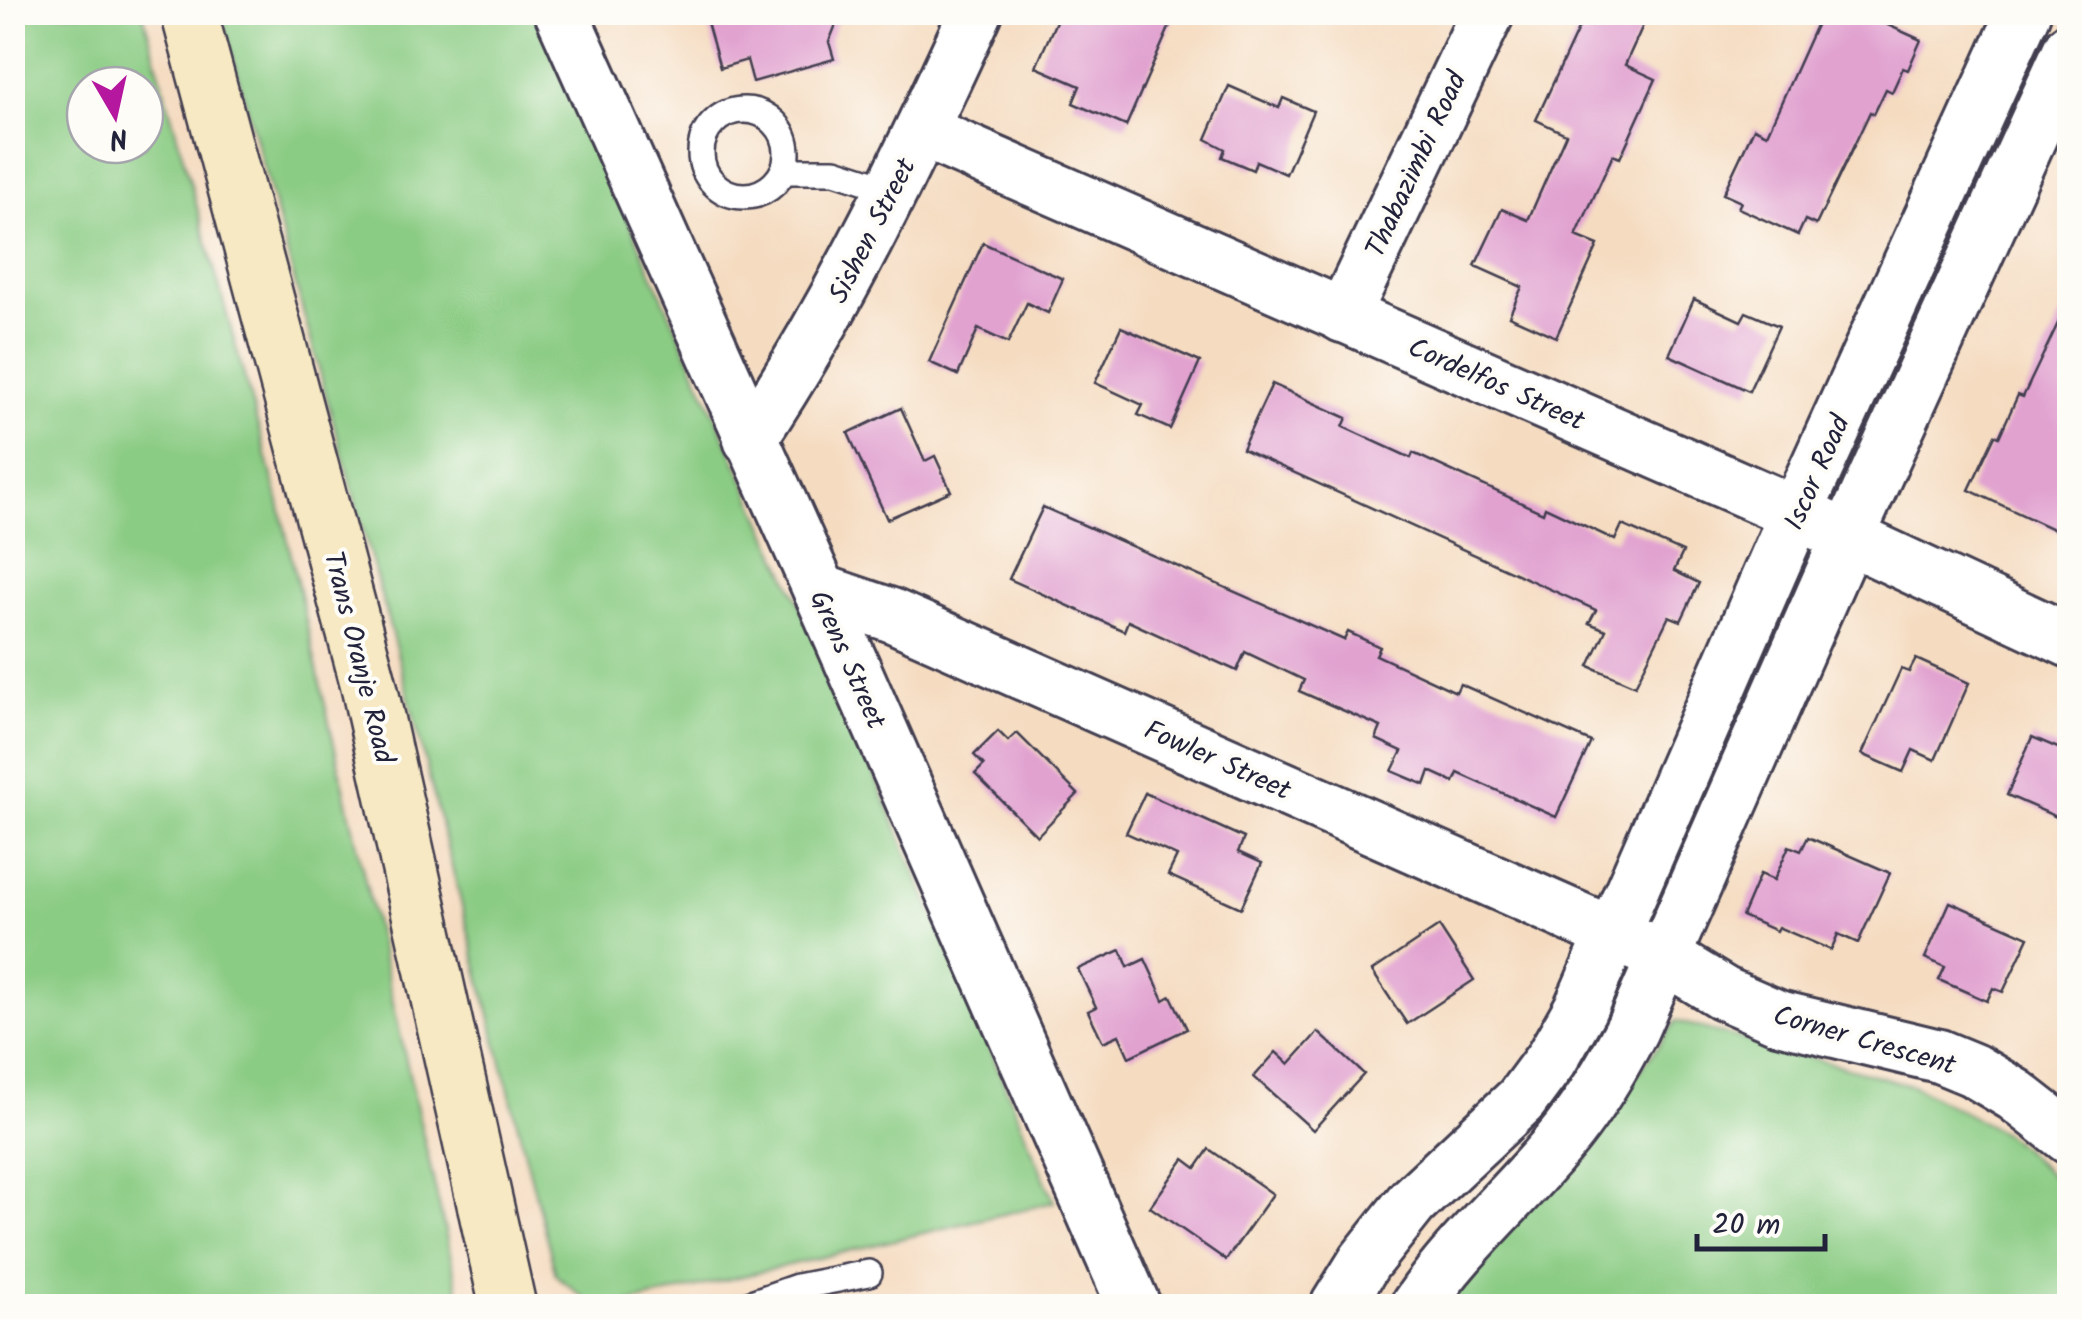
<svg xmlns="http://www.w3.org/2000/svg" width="2082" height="1319" font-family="Kalam,sans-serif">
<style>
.green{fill:#8bcc84;stroke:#567760;stroke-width:2.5;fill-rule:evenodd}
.building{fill:#e1a2d0}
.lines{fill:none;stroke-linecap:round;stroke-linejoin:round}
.service-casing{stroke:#423e4f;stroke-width:30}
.minor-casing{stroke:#423e4f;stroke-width:58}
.secondary-casing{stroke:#423e4f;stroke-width:60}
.service{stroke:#fff;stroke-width:25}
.minor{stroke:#fff;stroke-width:52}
.secondary{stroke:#f7e9c3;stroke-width:55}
.labels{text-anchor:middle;stroke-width:8;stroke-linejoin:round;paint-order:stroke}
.street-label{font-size:28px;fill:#22223b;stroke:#fdfcf7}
</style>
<rect width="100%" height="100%" fill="#fdfcf7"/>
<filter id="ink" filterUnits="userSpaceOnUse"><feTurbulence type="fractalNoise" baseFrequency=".01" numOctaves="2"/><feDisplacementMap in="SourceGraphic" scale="20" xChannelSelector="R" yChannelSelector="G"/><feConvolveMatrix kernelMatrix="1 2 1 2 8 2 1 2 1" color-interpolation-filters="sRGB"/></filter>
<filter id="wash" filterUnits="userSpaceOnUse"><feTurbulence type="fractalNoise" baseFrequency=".0048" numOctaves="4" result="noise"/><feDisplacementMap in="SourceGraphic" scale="40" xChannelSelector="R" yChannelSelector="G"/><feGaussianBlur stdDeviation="2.25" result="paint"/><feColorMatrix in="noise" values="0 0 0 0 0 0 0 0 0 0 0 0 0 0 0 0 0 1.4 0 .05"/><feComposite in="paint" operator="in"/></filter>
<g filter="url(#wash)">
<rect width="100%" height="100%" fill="#f5dcc1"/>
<!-- green -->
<g class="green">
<path d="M12,13H143L278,498L462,1306H13ZM85,85H145V145H85Z"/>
<polygon points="221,13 536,13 856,731 1054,1202 617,1306 594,1306 556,1275 403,675"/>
<path d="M1676,1021L1914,1086L2007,1135L2069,1192V1306H1438C1521,1215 1605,1124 1676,1021Z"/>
</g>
<g id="blocks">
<!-- building -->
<g class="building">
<polygon points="704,12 841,12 829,42 834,59 753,82 747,60 720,68"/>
<polygon points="1060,12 1176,12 1126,126 1073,103 1080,86 1036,67"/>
<polygon points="1586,12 1649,12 1625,65 1656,79 1620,158 1613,155 1576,236 1598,245 1556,337 1509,316 1522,287 1475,266 1502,209 1528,220 1566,134 1536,120"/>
<polygon points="1822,12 1859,12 1921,40 1908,70 1903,68 1892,92 1886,89 1874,114 1870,112 1816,225 1805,220 1798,235 1738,208 1741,202 1723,194 1754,128 1767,134"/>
<polygon points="1229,86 1279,108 1283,98 1313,111 1286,174 1256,161 1253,170 1222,157 1225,149 1206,139"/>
<polygon points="983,243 1063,279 1048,313 1027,303 1008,343 978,329 958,375 929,362"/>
<polygon points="2070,298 2070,528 2060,524 2057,531 1969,490 1995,435 1999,437 2018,395 2023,397"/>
<polygon points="1694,299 1741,321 1746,312 1779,326 1749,391 1669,355"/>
<polygon points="1121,327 1200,362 1170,429 1138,415 1143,405 1095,383"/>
<polygon points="1272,384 1347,418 1343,427 1411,458 1413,453 1543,513 1545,507 1615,540 1622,525 1683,552 1674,571 1699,583 1681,621 1669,616 1635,686 1589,666 1606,630 1589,623 1596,610 1242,449"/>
<polygon points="901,408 925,461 935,456 951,491 887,519 848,433"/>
<polygon points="1043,507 1344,640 1348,632 1380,647 1376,655 1456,692 1460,684 1591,742 1556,817 1458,773 1454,782 1430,771 1425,785 1392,771 1402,751 1376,739 1381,727 1299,691 1304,680 1245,652 1237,671 1128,621 1124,631 1009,579"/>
<polygon points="1916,659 1969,683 1935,760 1913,750 1903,772 1862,754 1901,669 1909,672"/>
<polygon points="998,731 1008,741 1017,733 1078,794 1037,836 975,774 984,765 974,755"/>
<polygon points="2032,737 2070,753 2070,823 2007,795"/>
<polygon points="1145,793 1244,838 1238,852 1262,863 1241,908 1168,875 1177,856 1126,833"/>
<polygon points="1808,837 1890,873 1858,943 1838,934 1831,950 1778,927 1776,931 1742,916 1760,874 1774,880 1789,846 1801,851"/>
<polygon points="1950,902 2029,937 2003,992 1993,988 1987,1001 1939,980 1945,967 1925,958"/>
<polygon points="1439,926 1474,980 1407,1024 1372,971"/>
<polygon points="1121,950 1128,967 1145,959 1164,1000 1171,996 1187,1029 1129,1057 1119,1035 1103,1042 1088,1011 1096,1007 1078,969"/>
<polygon points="1318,1032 1364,1074 1313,1130 1254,1077 1276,1052 1289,1064"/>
<polygon points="1209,1149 1273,1194 1226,1260 1150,1207 1184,1159 1196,1168"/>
</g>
</g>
</g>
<g filter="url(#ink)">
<use href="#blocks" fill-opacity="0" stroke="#423e4f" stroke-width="2.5"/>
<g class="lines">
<defs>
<g id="service">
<circle cx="744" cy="153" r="43"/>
<polyline points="785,171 835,171 891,189"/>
<polyline points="743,1306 797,1287 869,1273"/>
</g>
<g id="minor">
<polyline points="561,12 820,591 1134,1306"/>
<polyline points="922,131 1796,513 2070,641"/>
<polyline points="1343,316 1488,12"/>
<path d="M750,439C840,305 909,158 976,12"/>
<polyline points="820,591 891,615 1613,934 1664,957 1723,993 1778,1017 1939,1056 1973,1070 2015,1095 2070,1138"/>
<polyline points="1337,1306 1365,1261 1412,1202 1521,1100 1552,1058 1580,1009 1796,513 2024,12"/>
<path d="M1417,1306C1460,1242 1519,1193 1567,1133C1593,1100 1613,1066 1632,1029L1847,539L2070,49"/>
</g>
<polyline id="secondary" points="189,12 368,682 508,1306"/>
</defs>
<!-- service casing -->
<use href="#service" class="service-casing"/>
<!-- minor casing -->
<use href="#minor" class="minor-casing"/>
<!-- secondary casing -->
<use href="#secondary" class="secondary-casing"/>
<!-- service -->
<use href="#service" class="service"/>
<!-- minor -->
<use href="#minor" class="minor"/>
<!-- secondary -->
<use href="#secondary" class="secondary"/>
</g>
</g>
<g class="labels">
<!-- street labels -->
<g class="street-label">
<text transform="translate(1415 164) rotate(-65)" y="10">Thabazimbi Road</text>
<text transform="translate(871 230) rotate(-63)" y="10">Sishen Street</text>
<text transform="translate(1497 383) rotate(24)" y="10">Cordelfos Street</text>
<text transform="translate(1816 472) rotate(-66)" y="10">Iscor Road</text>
<text transform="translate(360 657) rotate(76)" y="10">Trans Oranje Road</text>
<text transform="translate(849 659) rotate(66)" y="10">Grens Street</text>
<text transform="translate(1218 759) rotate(24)" y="10">Fowler Street</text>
<text transform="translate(1865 1039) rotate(16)" y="10">Corner Crescent</text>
</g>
</g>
<!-- margin -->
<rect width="2082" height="1319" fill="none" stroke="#fdfcf7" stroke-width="50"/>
<!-- north arrow -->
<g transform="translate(115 115) rotate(171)"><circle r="48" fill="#fdfcf7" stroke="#a5a5ac" stroke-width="2.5"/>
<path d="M0-8L18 38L0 25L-18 38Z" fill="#b5179e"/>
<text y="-15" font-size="28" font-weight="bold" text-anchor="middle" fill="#22223b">N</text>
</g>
<!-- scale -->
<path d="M1697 1234v15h128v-15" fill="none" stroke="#22223b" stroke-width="5"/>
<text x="1712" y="1234" font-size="30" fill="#22223b" stroke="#fdfcf7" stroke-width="8" paint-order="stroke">20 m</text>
</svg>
